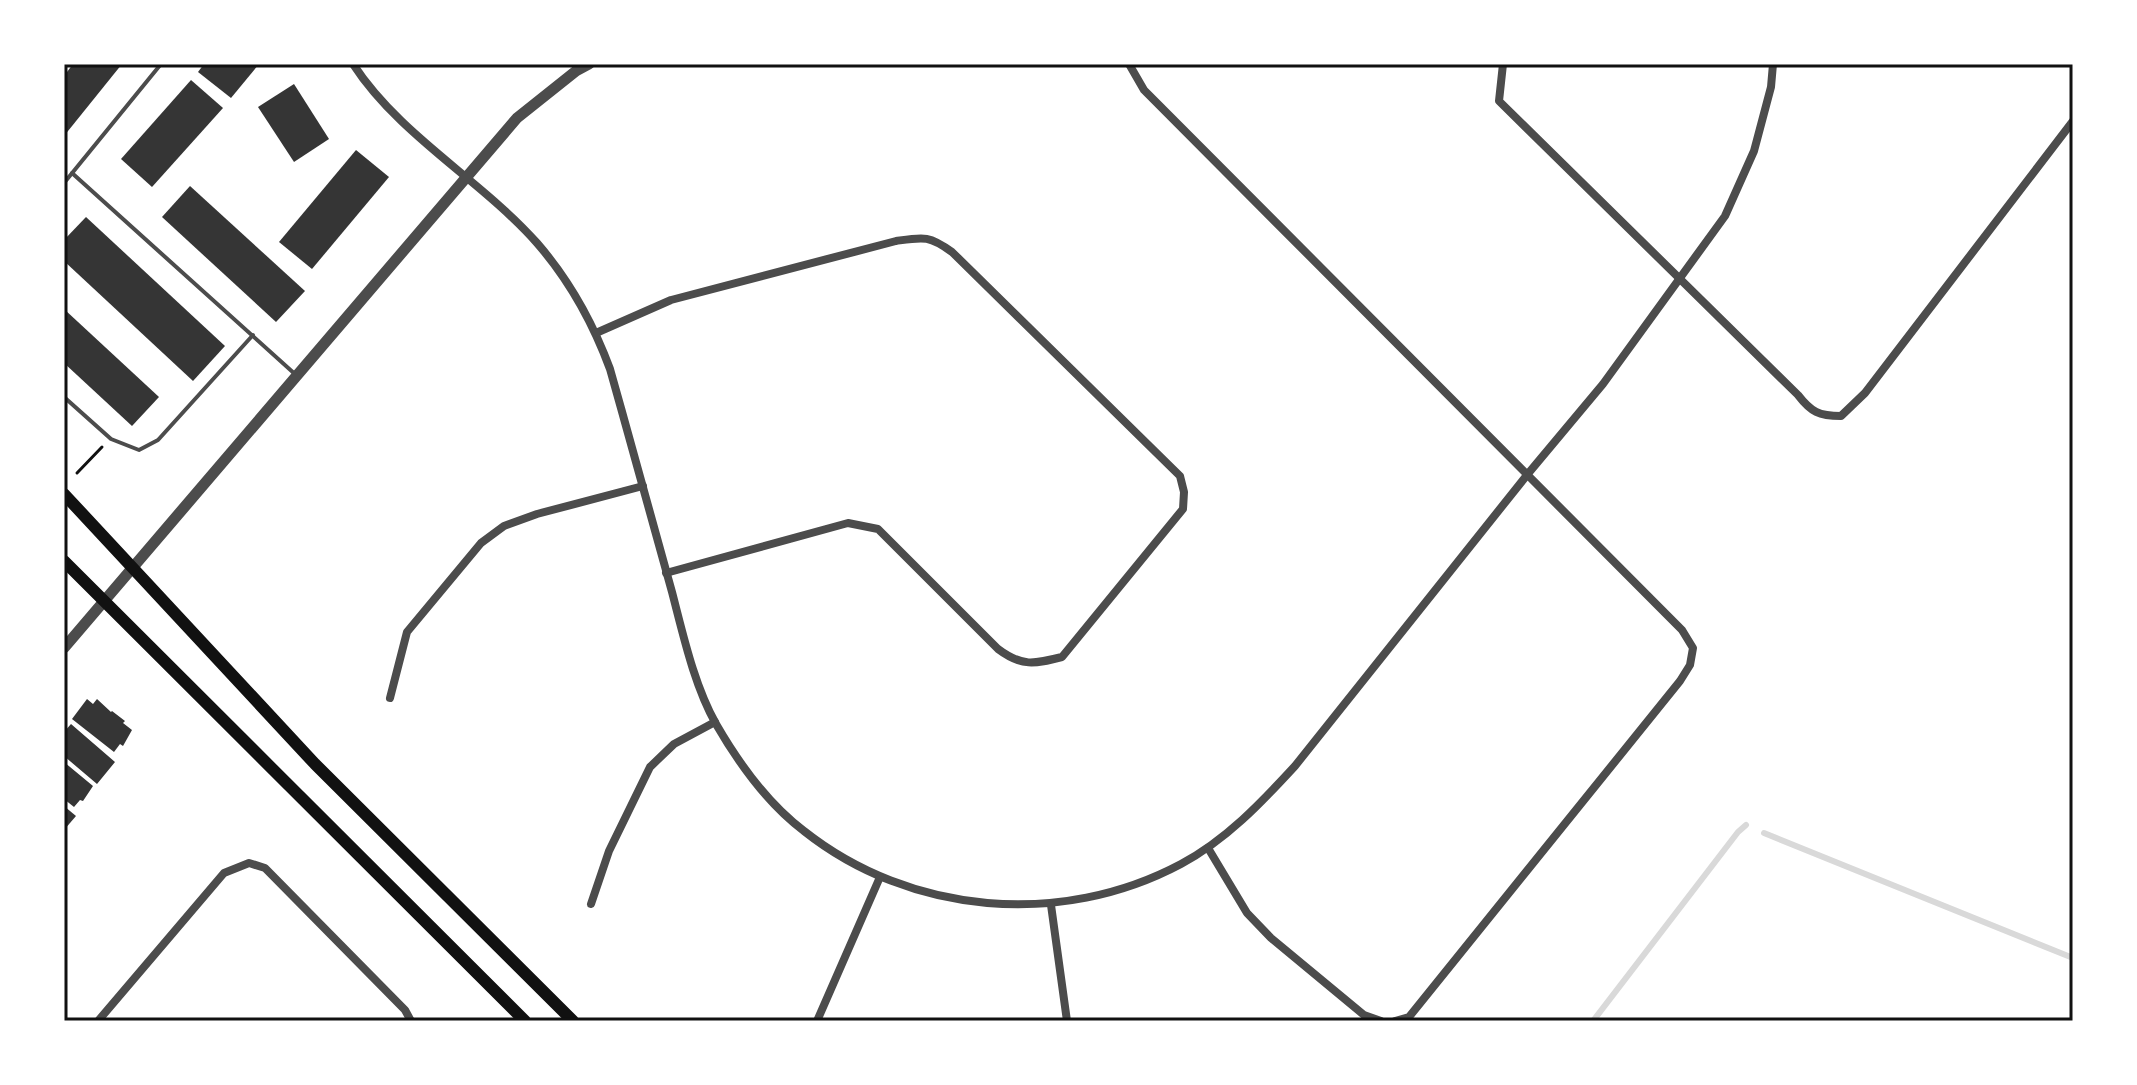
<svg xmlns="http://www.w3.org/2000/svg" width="2137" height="1085" font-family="Barlow,sans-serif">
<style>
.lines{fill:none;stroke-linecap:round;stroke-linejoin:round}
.stream{stroke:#d9d9d9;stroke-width:6}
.building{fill:#353535}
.path{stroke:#111;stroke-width:3}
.service{stroke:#4c4c4c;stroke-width:4}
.minor{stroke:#4c4c4c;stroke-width:8}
.tertiary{stroke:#4c4c4c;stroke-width:11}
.secondary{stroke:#111;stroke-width:12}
.neatline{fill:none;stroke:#111;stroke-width:3}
</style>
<rect width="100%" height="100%" fill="#fff"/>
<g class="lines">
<!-- stream -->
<g class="stream">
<polyline points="1764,833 2073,958"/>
<polyline points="1593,1021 1738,832 1746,825"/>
</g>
</g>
<!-- building -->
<g class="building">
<polygon points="73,64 122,64 64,136 64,76"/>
<polygon points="204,64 259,64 231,98 198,72"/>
<polygon points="191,80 223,108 152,187 121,159"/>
<polygon points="294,84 329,139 294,162 258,107"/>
<polygon points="356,150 389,177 312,269 279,242"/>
<polygon points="190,186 305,291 276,322 162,217"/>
<polygon points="86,217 225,346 193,381 64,261 64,240"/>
<polygon points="64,309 159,397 132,426 64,363"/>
<polygon points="87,699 93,704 97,699 111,712 112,711 125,721 123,723 132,730 123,746 120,744 114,752 72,719"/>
<polygon points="71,724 115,762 97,784 64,756 67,746 64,743 64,732"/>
<polygon points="64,762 93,786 83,801 80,800 74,807 64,799"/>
<polygon points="64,806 76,816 64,830"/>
</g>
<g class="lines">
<!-- path -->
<polyline class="path" points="77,473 102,447"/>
<!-- service -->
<g class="service">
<polyline points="72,173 296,375"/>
<polyline points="64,183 161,64"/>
<polyline points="64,397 111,439 139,450 158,440 253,335"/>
</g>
<!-- minor -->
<g class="minor">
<path d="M353,64C400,136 480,179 537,243C570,281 593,323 610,369C631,443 651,517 672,592C683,634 694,685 716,724C738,762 768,804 804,831C910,915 1061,928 1181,864C1226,840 1261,803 1295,766L1527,475L1603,384L1725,216L1754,151L1771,87L1773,64"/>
<polyline points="1129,64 1144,90 1682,630 1693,648 1690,665 1680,681 1409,1017 1395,1021"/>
<path d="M1503,64L1499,101L1798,395C1811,412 1819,416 1841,416L1865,393L2073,121"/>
<path d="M596,333L671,300L896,241C923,237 929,235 952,252L1180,476L1184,492L1183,509L1062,657C1034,664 1022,667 998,649L878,529L848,523L666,573"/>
<polyline points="390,698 407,632 481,543 504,526 537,514 643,486"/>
<polyline points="1208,848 1247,913 1271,938 1364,1015 1381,1021"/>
<polyline points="591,904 609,851 650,767 674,744 715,722"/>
<polyline points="1051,905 1067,1021"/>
<polyline points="98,1021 224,873 249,863 265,868 405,1010 411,1021"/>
<polyline points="817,1021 880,877"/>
</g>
<!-- tertiary -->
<polyline class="tertiary" points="64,648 517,118 576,71 589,64"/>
<!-- secondary -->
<g class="secondary">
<polyline points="64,494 315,764 573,1021"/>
<polyline points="64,561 525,1021"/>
</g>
</g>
<!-- border -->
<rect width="2137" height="1085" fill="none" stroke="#ffffff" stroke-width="132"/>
<rect x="66" y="66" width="2005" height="953" class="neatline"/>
</svg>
